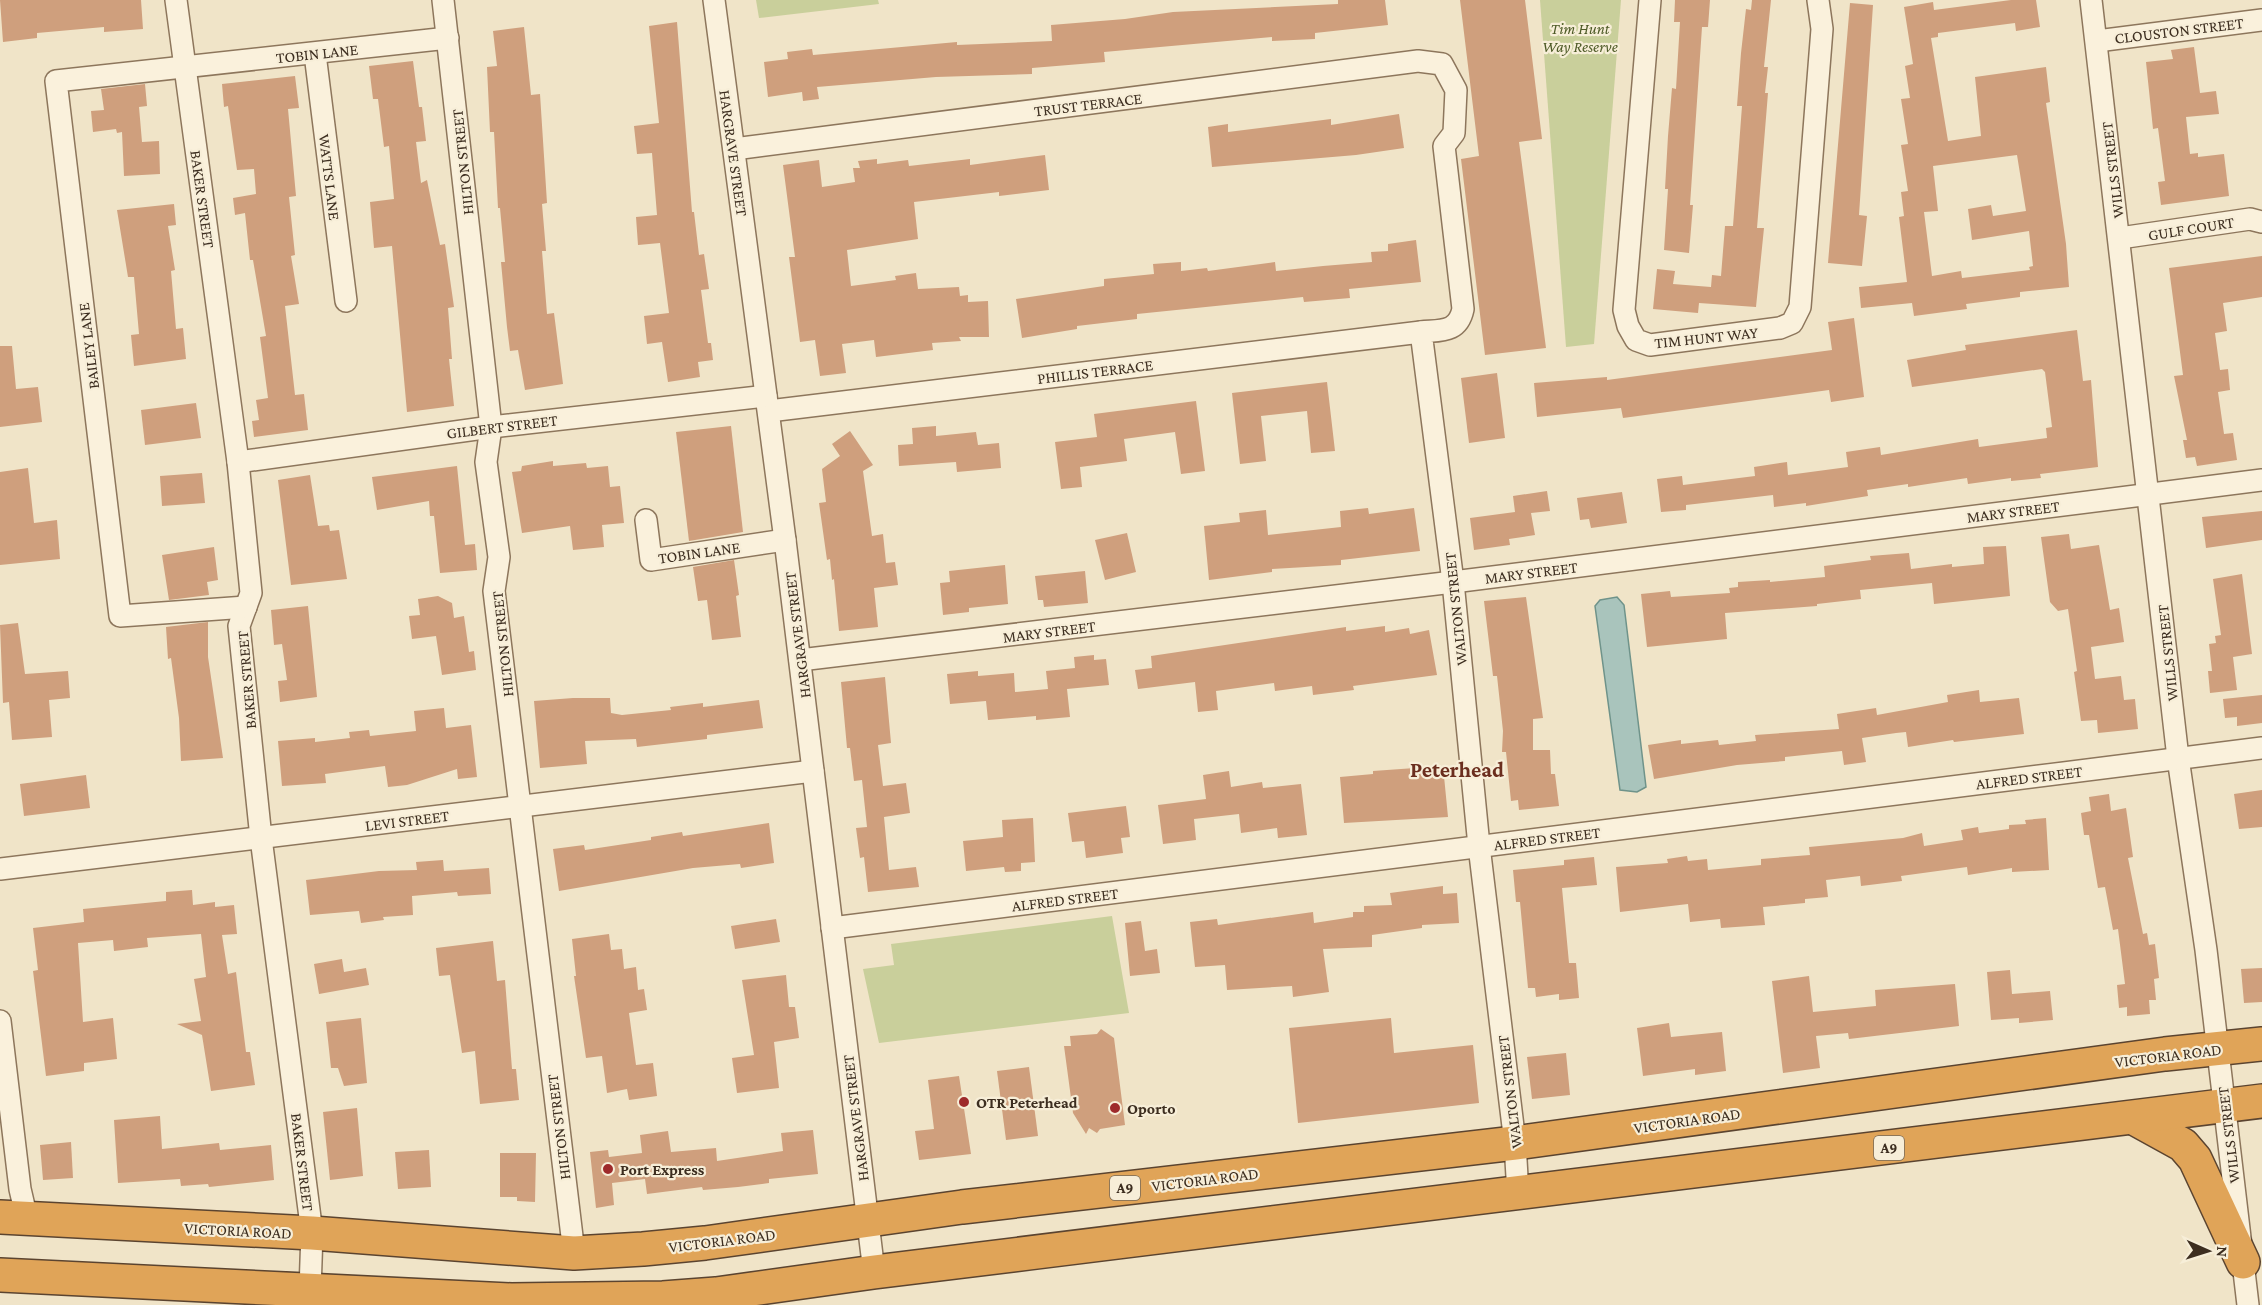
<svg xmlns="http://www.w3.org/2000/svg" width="2262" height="1305" font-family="'Crimson Pro',serif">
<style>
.green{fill:#c9cf9b}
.water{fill:#a9c4bc;stroke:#6f938a;stroke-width:1.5}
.building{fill:#cf9f7d;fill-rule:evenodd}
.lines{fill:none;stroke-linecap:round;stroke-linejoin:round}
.street-casing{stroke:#8d765c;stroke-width:24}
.highway-casing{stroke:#5b4430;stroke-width:36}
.street{stroke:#faf1dc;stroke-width:21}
.highway{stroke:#e0a458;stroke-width:33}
.poi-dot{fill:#9e2a2b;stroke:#f7eed8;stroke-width:2}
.labels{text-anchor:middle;stroke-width:4.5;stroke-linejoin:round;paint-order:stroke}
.shield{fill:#f7eed8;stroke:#756857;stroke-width:1.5}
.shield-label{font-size:15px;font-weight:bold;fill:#3d2e20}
.park-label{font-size:16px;font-style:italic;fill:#4d5a26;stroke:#f7eed8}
.street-label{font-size:16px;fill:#3d2e20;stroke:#f7eed8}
.poi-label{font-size:16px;font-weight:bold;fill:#3d2e20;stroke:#f7eed8;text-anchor:start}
.district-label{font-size:22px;font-weight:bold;fill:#6b2e1e;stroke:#f7eed8}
</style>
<rect width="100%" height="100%" fill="#f0e4c8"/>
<!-- green -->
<g class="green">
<polygon points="756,0 878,0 879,4 759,18"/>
<polygon points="1540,0 1621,0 1594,344 1566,347"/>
<polygon points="1112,916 1129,1013 879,1043 863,969 894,965 891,944"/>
</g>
<!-- water -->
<polygon class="water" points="1617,597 1624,605 1646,787 1637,792 1620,790 1595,606 1600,600"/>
<!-- building -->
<g class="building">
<polygon points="0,0 141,0 143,29 104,32 104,27 37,33 37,38 3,42"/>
<polygon points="1338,0 1385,0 1388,25 1315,33 1315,39 1272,41 1272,37 1104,52 1105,62 1032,68 1032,74 936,77 817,87 819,99 803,101 802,92 768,97 764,62 788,59 787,52 812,49 813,55 957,42 957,45 1052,41 1051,25 1125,19 1173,12 1338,4"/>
<polygon points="1460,0 1525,0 1542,139 1519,142 1546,348 1485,355 1461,159 1479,156"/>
<polygon points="1675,0 1710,0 1708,27 1702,27 1690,205 1693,205 1689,253 1664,250 1668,189 1665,189 1668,136 1672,88 1676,89 1680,22 1674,22"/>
<polygon points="1752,0 1771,0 1764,67 1768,67 1765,93 1768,93 1757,228 1764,228 1756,307 1699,303 1698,313 1653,309 1657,269 1675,271 1673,284 1711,287 1712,275 1721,276 1725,226 1733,226 1742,106 1737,106 1741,53 1746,9 1751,10"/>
<path d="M2011,0H2036L2040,27L2016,31L2015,23L1938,33V37L1931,38L1948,141L1981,136L1975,77L2046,67L2050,102L2046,103L2066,244L2069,287L2020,292V297L1966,304L1967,309L1914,316L1912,303L1861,308L1859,287L1907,282L1899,217L1904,216L1901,192L1908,191L1901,145L1908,144L1901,99L1910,98L1905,66L1913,64L1904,7L1933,2L1934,10ZM2017,155L2026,211L1993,216L1991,205L1968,209L1972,240L2029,231L2033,266L2029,267L2030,270L1962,278L1961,271L1932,276L1924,212L1938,211L1933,166Z"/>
<polygon points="1850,3 1873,5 1859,215 1867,216 1862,266 1828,263"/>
<polygon points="677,22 692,212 694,212 699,255 704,254 709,289 701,290 708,343 711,343 713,360 698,362 700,377 668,382 662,342 647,344 644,316 669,313 660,243 638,245 636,217 657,215 652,153 637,154 634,126 659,123 649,26"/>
<polygon points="524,27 531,95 540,94 547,203 542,204 546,251 542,251 547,314 554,313 563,384 525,390 518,350 510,351 507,327 501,262 505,262 500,208 498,208 494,132 490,132 487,67 497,66 493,31"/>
<polygon points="2194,47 2200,93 2216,91 2219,114 2186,117 2190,154 2198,153 2198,157 2224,154 2229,196 2161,205 2158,182 2165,181 2158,128 2153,129 2146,62 2173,59 2171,50"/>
<polygon points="413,61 419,107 422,107 426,141 416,142 421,183 427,180 440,245 445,244 454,307 448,308 452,359 449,359 454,406 407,412 392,246 374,248 370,202 394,199 389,146 384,147 378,99 373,99 369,66"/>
<polygon points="295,76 299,108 288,109 296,196 289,197 295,255 291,256 299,304 285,306 295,395 304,394 308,430 254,437 252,421 259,420 256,400 268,398 260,337 266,336 253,260 250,260 245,213 235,215 233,198 256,194 254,169 237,170 228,106 224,107 222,84"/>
<polygon points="145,84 147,106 139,107 142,142 159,141 160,174 124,176 122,132 117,133 116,129 93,132 91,111 104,110 101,89"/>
<polygon points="1399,114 1404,148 1356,155 1212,167 1208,127 1228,124 1228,132 1331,119 1331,125"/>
<polygon points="1045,155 1049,190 999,196 999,192 914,202 918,239 847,250 851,286 896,280 895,276 916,273 918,289 959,287 960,296 968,295 968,302 988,301 989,337 959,337 961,341 932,343 933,350 876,357 874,340 842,344 846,373 820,376 815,340 800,342 789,257 795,257 783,165 819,160 822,187 855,182 853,168 860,168 858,161 877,159 877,164 908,160 909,166 970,159 970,165"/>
<polygon points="174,204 176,225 168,226 175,270 171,271 176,329 183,328 186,359 134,366 131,335 139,334 134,277 128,277 117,210"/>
<polygon points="1416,240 1421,282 1349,289 1350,298 1304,302 1303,297 1137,314 1137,319 1077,326 1077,329 1022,338 1016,299 1104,286 1104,279 1154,274 1153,264 1181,262 1181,271 1207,268 1208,271 1275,262 1276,271 1323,266 1372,262 1371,252 1388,251 1388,244"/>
<polygon points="2262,256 2262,297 2223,303 2227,331 2215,333 2220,370 2228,369 2230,390 2218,392 2224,434 2233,433 2237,460 2197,466 2195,457 2186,458 2183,440 2187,440 2174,376 2183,375 2169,268"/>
<polygon points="1854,318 1864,397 1831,402 1829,390 1623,418 1621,408 1537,417 1534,383 1607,377 1607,380 1832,350 1828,322"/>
<polygon points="2077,330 2083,381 2091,380 2098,467 2040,474 2041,478 2011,481 2011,478 1968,484 1967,478 1908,487 1908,484 1867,490 1868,496 1806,506 1806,503 1774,507 1773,495 1686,505 1686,510 1661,512 1657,479 1682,476 1683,485 1755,476 1754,467 1787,462 1788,475 1848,467 1846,452 1880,447 1881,455 1978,439 1979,447 2047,438 2046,428 2052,427 2045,372 2042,369 1912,387 1907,360 1966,350 1965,345"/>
<polygon points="0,346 12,346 16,389 38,387 42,422 0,427"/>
<polygon points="1497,373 1505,438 1469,443 1461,378"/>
<polygon points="1327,382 1335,451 1311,453 1307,411 1261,416 1266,461 1240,464 1232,393"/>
<polygon points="1196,401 1205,471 1181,474 1175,432 1124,439 1127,461 1080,467 1082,487 1061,489 1055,442 1097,437 1094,414"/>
<polygon points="196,403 201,438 145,445 141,410"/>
<polygon points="731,426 743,532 689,541 676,432"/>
<polygon points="936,426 936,436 976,432 978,445 999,443 1001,468 957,472 956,462 899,466 898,445 913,444 912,428"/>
<polygon points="850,431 873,465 863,471 872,536 883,534 886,563 895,562 898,585 874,588 878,627 839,631 834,579 832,580 830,559 827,560 819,503 826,502 822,469 840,456 832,444"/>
<polygon points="553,461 553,466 586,463 587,468 608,466 610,487 620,486 624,523 602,525 604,547 573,550 570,526 522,533 512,472 521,471 522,466"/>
<polygon points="457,466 465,545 475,544 477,570 440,573 434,516 430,516 429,501 377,510 372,477"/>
<polygon points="28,468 34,523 57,520 60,559 0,565 0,472"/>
<polygon points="202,473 205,503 162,506 160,476"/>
<polygon points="310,475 318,526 329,525 330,531 339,530 347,579 291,585 278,480"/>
<polygon points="1547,491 1550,511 1531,513 1535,535 1509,539 1510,545 1474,550 1470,518 1515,512 1513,496"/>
<polygon points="1622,492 1627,523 1591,528 1589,519 1580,520 1577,498"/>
<polygon points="1368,508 1369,514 1414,508 1420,551 1341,560 1341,565 1272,569 1272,572 1209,580 1204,526 1240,522 1239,513 1266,510 1268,535 1341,527 1340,511"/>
<polygon points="2262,511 2262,540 2206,548 2202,517"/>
<polygon points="1127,533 1136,572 1105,580 1095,540"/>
<polygon points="2069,534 2071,549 2099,545 2110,610 2119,608 2124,642 2091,647 2095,679 2121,676 2124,700 2135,699 2138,729 2098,733 2097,720 2081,721 2074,672 2077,671 2068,609 2058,611 2050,602 2041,537"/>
<polygon points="2006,546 2010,596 1934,604 1932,583 1860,590 1861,599 1817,604 1817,606 1725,613 1727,639 1647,647 1641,594 1670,591 1671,597 1730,593 1729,588 1738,587 1738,582 1770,580 1770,582 1825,577 1824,566 1871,560 1870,556 1909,553 1911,569 1952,564 1952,567 1984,564 1983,547"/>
<polygon points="214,547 218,580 207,582 209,595 169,600 162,555"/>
<polygon points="734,560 739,595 736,596 741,637 712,640 707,600 698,601 693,567"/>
<polygon points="1005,565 1008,604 969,608 969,612 943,615 940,583 950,582 949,571"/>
<polygon points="1085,571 1088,603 1044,607 1043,600 1038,600 1035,576"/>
<polygon points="2242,574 2252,654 2233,657 2237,690 2210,693 2208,671 2212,671 2209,644 2216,643 2215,636 2221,635 2213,579"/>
<polygon points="438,596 452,603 454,618 464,616 469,652 474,651 476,670 442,675 436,636 412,639 409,616 420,615 418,599"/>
<polygon points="1526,597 1543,718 1533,719 1533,750 1550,750 1551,774 1555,774 1559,806 1519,810 1518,800 1511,801 1506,752 1502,752 1503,731 1497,676 1493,676 1484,601"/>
<polygon points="308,606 317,697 280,702 278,681 287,680 282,644 274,645 271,610"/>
<polygon points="208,622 208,657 223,758 181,761 179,718 171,658 168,659 166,627"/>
<polygon points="18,623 25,674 68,671 70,698 49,700 52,737 12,740 9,702 3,703 0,625"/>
<polygon points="1385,626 1385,632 1409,628 1410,634 1429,630 1437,675 1353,686 1354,690 1313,695 1312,686 1275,691 1274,683 1216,691 1218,710 1198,712 1195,682 1138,689 1135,670 1152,668 1151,656 1346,627 1346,631"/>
<polygon points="1094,655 1094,660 1106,659 1109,685 1067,689 1070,717 1036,720 1036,716 988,720 986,701 950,704 947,674 978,671 978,676 1014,673 1015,692 1048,689 1046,671 1075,668 1074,657"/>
<polygon points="885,677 891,743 878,745 883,786 906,783 910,813 884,817 889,870 916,867 919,887 868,892 864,857 860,858 856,828 867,827 862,780 854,781 850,748 847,748 841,682"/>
<polygon points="1979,690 1980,702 2019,698 2024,734 1954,742 1953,740 1908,747 1906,732 1896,733 1862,738 1866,762 1844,765 1842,751 1785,757 1785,761 1737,765 1654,779 1648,745 1681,740 1681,744 1718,740 1719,745 1756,741 1755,735 1839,729 1837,714 1876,708 1877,715 1948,702 1947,695"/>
<polygon points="2262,695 2262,723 2237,726 2237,717 2225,718 2223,699"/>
<polygon points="573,698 610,698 611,713 622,715 671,710 670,707 703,703 703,707 759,700 763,728 707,735 707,739 637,747 636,739 585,741 587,764 540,768 534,701"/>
<polygon points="444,708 446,728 471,725 477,777 458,779 457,769 407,785 388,787 385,766 325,774 326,783 282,786 278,741 315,738 315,742 350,738 349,732 369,730 370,736 416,731 414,711"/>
<polygon points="1443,766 1448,817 1344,823 1340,777 1373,774 1373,771"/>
<polygon points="1229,771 1231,787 1262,782 1263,788 1301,784 1307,835 1278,838 1277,828 1241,833 1239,814 1194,819 1196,840 1163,844 1158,805 1206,799 1203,775"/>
<polygon points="86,775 90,808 24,816 20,784"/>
<polygon points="2262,790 2262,827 2239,829 2234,794"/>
<polygon points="2109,794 2111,811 2126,808 2133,857 2128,858 2143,934 2147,933 2149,945 2155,944 2159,978 2154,979 2156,1000 2149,1000 2150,1014 2127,1016 2127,1007 2119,1008 2117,985 2125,984 2118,929 2113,930 2105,887 2098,888 2089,835 2084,835 2081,813 2091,811 2089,797"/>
<polygon points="1126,806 1130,837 1121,838 1123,853 1086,858 1084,841 1072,842 1068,813"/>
<polygon points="1033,818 1035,862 1021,863 1021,871 1005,872 1004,867 966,871 963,841 1003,837 1002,820"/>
<polygon points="2046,818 2049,870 2012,872 2012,868 1968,875 1967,867 1901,876 1902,881 1861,886 1860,876 1826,880 1828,897 1805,899 1805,903 1763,907 1765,925 1721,928 1720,919 1690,922 1688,904 1620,912 1616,867 1668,863 1667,859 1687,856 1688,861 1707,859 1708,870 1761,865 1761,859 1810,855 1809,847 1903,838 1922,833 1924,846 1963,840 1961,830 1978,827 1979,833 2009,829 2009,825 2026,824 2025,820"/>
<polygon points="769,823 774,863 741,868 740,864 693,868 559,891 553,849 584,845 585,850 651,840 651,837 682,832 683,836"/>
<polygon points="1594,857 1597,885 1562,888 1569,963 1576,963 1579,998 1559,1000 1559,994 1536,997 1535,988 1528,988 1520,902 1516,902 1513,870 1564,865 1564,860"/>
<polygon points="443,860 444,871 489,868 491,894 458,896 457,892 412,896 413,915 383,917 384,920 361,923 359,911 310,915 306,880 379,871 417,870 416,862"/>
<polygon points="1443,886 1443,894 1457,893 1459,923 1422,925 1422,928 1372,935 1372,947 1323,949 1329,992 1293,997 1292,986 1227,990 1225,965 1195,967 1190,922 1217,919 1218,925 1313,912 1314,923 1353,917 1353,912 1364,912 1364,906 1392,905 1390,893"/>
<polygon points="192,890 193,905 215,902 215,907 234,905 237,934 222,935 228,974 236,972 246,1052 250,1052 255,1085 211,1091 202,1035 177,1024 201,1021 194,979 206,977 201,934 147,938 148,947 114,951 113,940 78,943 83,1022 113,1018 117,1059 84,1063 84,1071 46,1076 33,971 38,970 33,928 84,922 83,909 166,901 166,892"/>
<polygon points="776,919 780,942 735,949 731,926"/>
<polygon points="1141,921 1145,951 1157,949 1160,973 1130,976 1125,923"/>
<polygon points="609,934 611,950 622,949 624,969 636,967 638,990 644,989 647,1010 629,1013 636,1065 653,1063 657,1096 629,1100 627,1089 607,1093 602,1056 586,1058 574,976 576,976 572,939"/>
<polygon points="493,941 497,981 505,980 512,1069 516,1069 519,1100 480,1104 475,1051 462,1053 450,975 439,976 436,948"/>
<polygon points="342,959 344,972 366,968 369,985 319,994 314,964"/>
<polygon points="2262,968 2262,1002 2244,1003 2241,969"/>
<polygon points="2010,970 2012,994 2050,991 2053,1020 2019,1023 2019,1018 1991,1020 1987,972"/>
<polygon points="786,975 789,1007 795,1007 799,1038 774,1042 779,1088 737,1093 732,1058 754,1055 742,980"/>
<polygon points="1809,976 1813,1012 1876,1006 1875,990 1955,984 1959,1026 1849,1039 1848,1033 1816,1036 1820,1068 1783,1073 1772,981"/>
<polygon points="361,1018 367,1083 344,1086 338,1068 331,1068 326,1022"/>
<polygon points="1391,1018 1394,1053 1473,1045 1479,1103 1298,1123 1289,1028"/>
<polygon points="1669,1023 1671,1037 1722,1032 1726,1071 1695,1075 1695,1069 1643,1076 1637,1028"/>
<polygon points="1101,1029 1114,1038 1125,1125 1100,1129 1097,1133 1089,1128 1086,1134 1073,1113 1064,1046 1071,1046 1070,1036 1097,1034"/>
<polygon points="1566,1053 1570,1095 1532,1099 1527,1057"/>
<polygon points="1029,1067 1038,1136 1006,1140 997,1071"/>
<polygon points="959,1076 971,1154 919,1160 915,1131 934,1129 928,1080"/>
<polygon points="357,1108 363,1176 330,1180 323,1112"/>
<polygon points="160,1116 162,1149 219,1143 220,1150 271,1145 274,1180 209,1187 208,1184 181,1186 180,1179 118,1183 114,1120"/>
<polygon points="813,1130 818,1174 769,1179 769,1183 738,1187 703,1190 702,1187 647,1194 645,1179 612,1183 614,1205 596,1208 590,1152 608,1150 609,1157 642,1153 640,1135 668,1131 671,1152 716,1148 717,1161 783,1151 781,1133"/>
<polygon points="71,1142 73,1178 43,1180 40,1145"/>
<polygon points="429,1150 431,1187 398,1189 395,1152"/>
<polygon points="500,1153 536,1153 535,1202 517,1201 517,1197 500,1197"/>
</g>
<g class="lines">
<defs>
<g id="street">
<polyline points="176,0 238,462 251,593 239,626 261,838 312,1233 310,1290"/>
<polyline points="443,0 491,427 486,462 499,557 494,591 574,1253"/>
<polyline points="714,0 785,540 874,1272"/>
<polyline points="1650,0 1624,310 1628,326 1636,340 1650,345 1780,328 1792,323 1800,307 1822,29 1818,0"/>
<polyline points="2091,0 2178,758 2206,950 2248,1305"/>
<polyline points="2097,41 2262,20"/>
<polyline points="315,54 346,301"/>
<path d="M734,149L1418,61L1442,64L1456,90L1454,133L1444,146L1463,309C1458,333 1441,330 1421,332L1453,582L1479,846L1515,1143L1518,1194"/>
<polyline points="2120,238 2250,219 2262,222"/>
<polyline points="769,411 1421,332"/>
<polyline points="238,462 491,427 766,396"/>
<polyline points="646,520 651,560 785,540"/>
<polyline points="246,607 120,616 56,81 448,38"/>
<polyline points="800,660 1453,582 2262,480"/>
<polyline points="0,869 813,771"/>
<polyline points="832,928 2262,748"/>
<polyline points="0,1021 20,1189 27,1219"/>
</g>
<g id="highway">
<polyline points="2134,1118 2183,1145 2195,1159 2243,1262"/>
<polyline points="0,1217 312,1233 574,1253 643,1249 705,1243 962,1207 1515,1143 2165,1054 2262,1044"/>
<polyline points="0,1275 511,1300 663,1298 716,1294 874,1272 2262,1101"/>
</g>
</defs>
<!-- street casing -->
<use href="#street" class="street-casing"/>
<!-- highway casing -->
<use href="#highway" class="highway-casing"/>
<!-- street -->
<use href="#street" class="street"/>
<!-- highway -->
<use href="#highway" class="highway"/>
</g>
<!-- markers -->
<g class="poi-dot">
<circle cx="964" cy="1102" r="6"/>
<circle cx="1115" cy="1108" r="6"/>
<circle cx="608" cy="1169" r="6"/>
</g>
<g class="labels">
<!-- shield labels -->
<g class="shield">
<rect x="1874" y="1136" width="30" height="24" rx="4.5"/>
<rect x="1110" y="1176" width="30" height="24" rx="4.5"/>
</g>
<g class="shield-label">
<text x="1889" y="1153">A9</text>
<text x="1125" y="1193">A9</text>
</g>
<!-- park labels -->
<g class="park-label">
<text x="1580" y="34">Tim Hunt<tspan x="1580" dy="18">Way Reserve</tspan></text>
</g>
<!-- street labels -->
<g class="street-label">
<text transform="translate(2179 30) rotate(-7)" y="6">CLOUSTON STREET</text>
<text transform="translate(317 53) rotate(-6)" y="6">TOBIN LANE</text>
<text transform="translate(1088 104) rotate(-7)" y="6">TRUST TERRACE</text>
<text transform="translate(734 153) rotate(82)" y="6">HARGRAVE STREET</text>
<text transform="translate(462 162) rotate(-96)" y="6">HILTON STREET</text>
<text transform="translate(2112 170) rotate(-97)" y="6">WILLS STREET</text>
<text transform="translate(330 177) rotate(83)" y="6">WATTS LANE</text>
<text transform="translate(203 199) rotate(82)" y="6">BAKER STREET</text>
<text transform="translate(2191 228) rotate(-9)" y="6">GULF COURT</text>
<text transform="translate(1706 337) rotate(-6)" y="6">TIM HUNT WAY</text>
<text transform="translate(88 346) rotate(-97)" y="6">BAILEY LANE</text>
<text transform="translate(1095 371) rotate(-7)" y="6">PHILLIS TERRACE</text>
<text transform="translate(502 426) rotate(-7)" y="6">GILBERT STREET</text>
<text transform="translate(2013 511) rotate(-7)" y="6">MARY STREET</text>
<text transform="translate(699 552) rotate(-8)" y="6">TOBIN LANE</text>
<text transform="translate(1531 572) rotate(-7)" y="6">MARY STREET</text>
<text transform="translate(1455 609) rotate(-96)" y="6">WALTON STREET</text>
<text transform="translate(1049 631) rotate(-7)" y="6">MARY STREET</text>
<text transform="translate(797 635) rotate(-97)" y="6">HARGRAVE STREET</text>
<text transform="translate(502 644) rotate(-96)" y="6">HILTON STREET</text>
<text transform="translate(2167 653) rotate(-96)" y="6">WILLS STREET</text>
<text transform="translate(246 680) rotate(-95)" y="6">BAKER STREET</text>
<text transform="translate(2029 777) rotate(-7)" y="6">ALFRED STREET</text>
<text transform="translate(407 820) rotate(-7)" y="6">LEVI STREET</text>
<text transform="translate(1547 838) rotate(-7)" y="6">ALFRED STREET</text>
<text transform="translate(1065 899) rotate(-7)" y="6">ALFRED STREET</text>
<text transform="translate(2168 1055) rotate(-7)" y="6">VICTORIA ROAD</text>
<text transform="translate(1509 1092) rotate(-97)" y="6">WALTON STREET</text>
<text transform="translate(855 1118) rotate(-97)" y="6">HARGRAVE STREET</text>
<text transform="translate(1687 1120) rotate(-8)" y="6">VICTORIA ROAD</text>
<text transform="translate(558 1127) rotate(-97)" y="6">HILTON STREET</text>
<text transform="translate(2228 1135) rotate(-97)" y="6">WILLS STREET</text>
<text transform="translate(303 1162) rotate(83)" y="6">BAKER STREET</text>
<text transform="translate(1205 1179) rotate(-7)" y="6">VICTORIA ROAD</text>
<text transform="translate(238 1230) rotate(3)" y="6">VICTORIA ROAD</text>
<text transform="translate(722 1240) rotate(-7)" y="6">VICTORIA ROAD</text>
</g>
<!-- poi labels -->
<g class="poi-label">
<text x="976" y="1108">OTR Peterhead</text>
<text x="1127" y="1114">Oporto</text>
<text x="620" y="1175">Port Express</text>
</g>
<!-- district labels -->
<g class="district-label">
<text x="1457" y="777">Peterhead</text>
</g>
</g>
<!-- north arrow -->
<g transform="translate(2208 1251) rotate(93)" stroke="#f7eed8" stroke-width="4.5" paint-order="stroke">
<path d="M0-4.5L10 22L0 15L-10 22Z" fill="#3d2e20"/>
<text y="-9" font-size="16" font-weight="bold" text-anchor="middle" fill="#3d2e20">N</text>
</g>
</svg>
